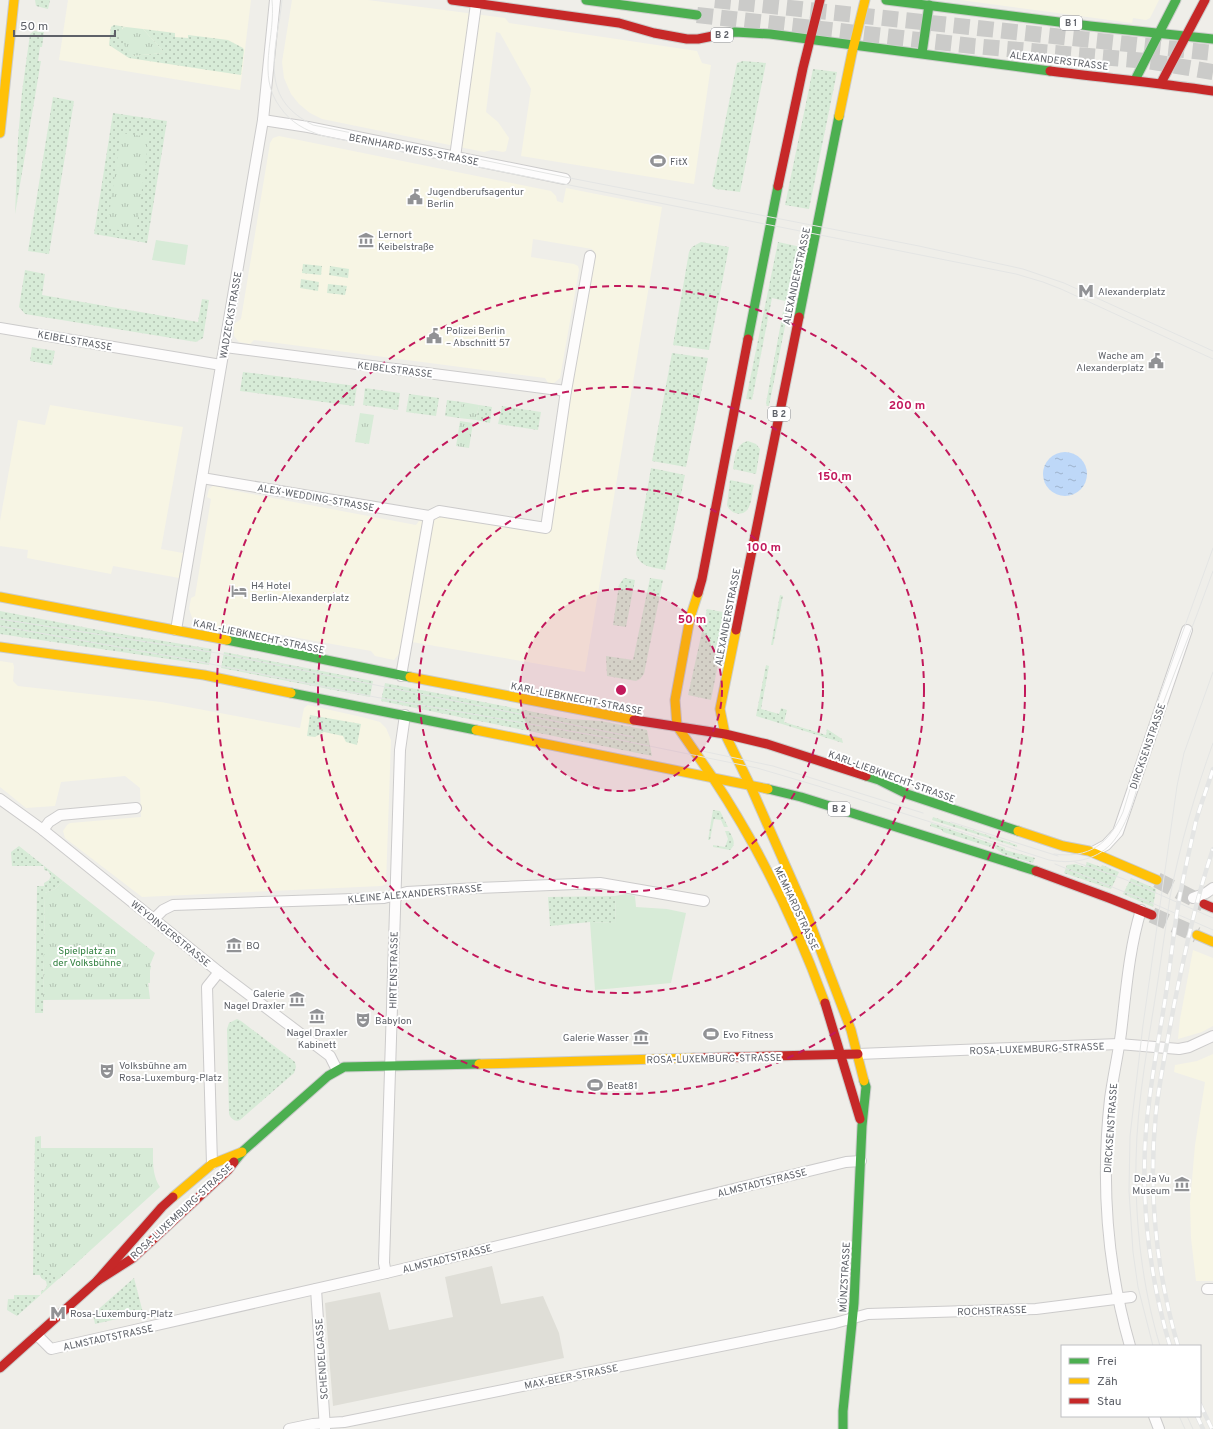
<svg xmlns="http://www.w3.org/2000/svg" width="1213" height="1429" font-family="Overpass,sans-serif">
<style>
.commercial{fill:#f7f5e4}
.education{fill:#dfded7}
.grass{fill:url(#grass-dots)}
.park{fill:url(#park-tufts)}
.garden{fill:#d7ebd7}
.water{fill:url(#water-ripples)}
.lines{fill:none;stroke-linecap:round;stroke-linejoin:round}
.primary-tunnel{stroke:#cbcbc9;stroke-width:16;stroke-dasharray:16 8;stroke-linecap:butt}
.street-casing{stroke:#cccbcb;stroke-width:12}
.fast-casing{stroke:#cbcccb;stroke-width:11}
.slow-casing{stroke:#cbcccb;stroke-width:11}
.jam-casing{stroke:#cbcccb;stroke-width:11}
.street{stroke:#fdfcfc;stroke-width:10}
.fast{stroke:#4caf50;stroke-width:9}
.slow{stroke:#ffc107;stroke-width:9}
.jam{stroke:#c62828;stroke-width:9}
.tram{stroke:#e4e5e4;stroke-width:1}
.rail-casing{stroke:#e4e5e4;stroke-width:4.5}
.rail{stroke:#fff;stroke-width:3;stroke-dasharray:9;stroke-linecap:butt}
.ring{fill:none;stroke:#c2185b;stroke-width:2;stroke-dasharray:7 5}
.labels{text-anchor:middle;stroke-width:4;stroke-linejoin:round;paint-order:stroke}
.shield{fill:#fff;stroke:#8e9095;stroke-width:1}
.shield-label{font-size:9px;font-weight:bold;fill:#5e6168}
.street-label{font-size:10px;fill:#5e6168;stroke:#fff}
.poi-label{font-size:10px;fill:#5e6168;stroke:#fff;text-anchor:start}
.park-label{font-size:10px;fill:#338241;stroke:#fff}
.centre{fill:#c2185b;stroke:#fff;stroke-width:2}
.ring-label{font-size:12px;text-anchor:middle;font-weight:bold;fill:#c2185b;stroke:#fff;stroke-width:4;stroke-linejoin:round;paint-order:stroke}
</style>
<defs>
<pattern id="grass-dots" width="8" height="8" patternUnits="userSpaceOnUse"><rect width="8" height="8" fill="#d7ebd7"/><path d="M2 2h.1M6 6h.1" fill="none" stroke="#b2c2b2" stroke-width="1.8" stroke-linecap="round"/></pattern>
<pattern id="park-tufts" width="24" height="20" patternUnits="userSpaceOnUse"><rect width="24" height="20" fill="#d7ebd7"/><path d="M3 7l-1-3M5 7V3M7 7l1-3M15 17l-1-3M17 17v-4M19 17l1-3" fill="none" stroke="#b2c2b2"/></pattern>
<pattern id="water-ripples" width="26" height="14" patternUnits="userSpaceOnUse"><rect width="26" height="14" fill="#bed8f8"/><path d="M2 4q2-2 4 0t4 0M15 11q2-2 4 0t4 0" fill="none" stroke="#9eb3cd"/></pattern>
</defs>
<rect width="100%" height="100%" fill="#efeee9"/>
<!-- commercial -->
<g class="commercial">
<polygon points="68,0 251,0 240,90 59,60"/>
<polygon points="292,0 368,0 505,18 509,23 697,51 702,63 711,65 694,184 521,156 531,89 500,33 496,32 486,112 498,122 509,138 506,151 503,152 492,150 484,152 322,119 310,113 299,104 291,94 284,78 282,62"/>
<polygon points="960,0 1159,0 1150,18 1146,20 1133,18 1132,23"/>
<polygon points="279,136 551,191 556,196 557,201 563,203 566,188 662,207 585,672 412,642 433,521 436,517 442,515 548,533 594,255 592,249 533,239 531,257 574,264 578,266 579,270 560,378 554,383 548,383 545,378 254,340 250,344 239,342 234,336 234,324 241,319 270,143 273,138"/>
<polygon points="50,405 183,427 161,549 183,553 179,578 113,566 111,574 27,558 28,550 0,546 0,521 18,420 45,425"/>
<polygon points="214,485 224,485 225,489 416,525 419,521 424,522 402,650 394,660 375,656 371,651 237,627 231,631 194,623 189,609 191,598 195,596 211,499 207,497 209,489"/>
<polygon points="0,661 13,663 14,667 13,681 18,686 161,702 300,728 304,708 308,705 362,717 380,722 386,728 391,740 386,884 382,886 142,897 65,838 63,831 67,825 70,823 141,817 140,788 125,776 61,782 55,806 26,808 0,787"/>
<polygon points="1193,950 1213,958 1213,1026 1202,1032 1178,1039 1180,1019"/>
<polygon points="1213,1054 1213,1281 1196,1281 1191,1238 1190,1203 1195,1145 1205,1082 1174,1072 1175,1065 1197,1061"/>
</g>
<!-- education -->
<polygon class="education" points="492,1266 501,1304 543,1296 559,1333 564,1358 333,1406 325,1303 380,1292 389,1330 453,1317 445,1277"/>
<!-- grass -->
<g class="grass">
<polygon points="35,0 50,0 48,9 36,6"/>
<polygon points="114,25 126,27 122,28 131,56 163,53 163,51 143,29 175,33 175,37 188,38 188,35 228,40 243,48 244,50 241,75 129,58 109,45 111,27"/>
<polygon points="34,31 44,32 42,47 40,47 38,61 41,61 15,214 18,139 22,92 30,34"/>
<polygon points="743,61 766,63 740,192 716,189 712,186 737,63"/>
<polygon points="813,69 837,72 809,209 785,205"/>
<polygon points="53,97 74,101 49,254 28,251"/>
<polygon points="113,113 167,121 147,243 94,234"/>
<polygon points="701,242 729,247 709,350 673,345 689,252 692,247"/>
<polygon points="778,242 801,247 769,406 767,406 766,403 785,301 772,298 752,400 746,399"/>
<polygon points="303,264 322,266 321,275 302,273"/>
<polygon points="330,266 349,269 348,278 329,275"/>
<polygon points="25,270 45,274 42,295 198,322 202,299 209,300 203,338 196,342 25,314 19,307"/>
<polygon points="301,279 319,282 318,291 300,288"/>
<polygon points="328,284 347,286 345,295 327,293"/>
<polygon points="32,347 55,351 52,365 30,361"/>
<polygon points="672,353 708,358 686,467 652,461"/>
<polygon points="243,372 357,386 354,406 240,391"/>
<polygon points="365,388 400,393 398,410 363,405"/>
<polygon points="409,394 439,398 436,416 406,412"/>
<polygon points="447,400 462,402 459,418 445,416"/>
<polygon points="479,405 492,407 490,423 476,420"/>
<polygon points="502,406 541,412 538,430 498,424"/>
<path d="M748,441L756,444L760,449L756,474L733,469C735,458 735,444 748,441Z"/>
<path d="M651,468L685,475L665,570C653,567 641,568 636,554Z"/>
<path d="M730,480L754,485C752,492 752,501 749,507C744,518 730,514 727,505Z"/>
<polygon points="624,578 635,580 626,627 613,625 619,585"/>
<polygon points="650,578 663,580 644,674 640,679 636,681 607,676 606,656 633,660"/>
<polygon points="780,595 783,596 773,645 771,645"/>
<polygon points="707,609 728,613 711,700 688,695"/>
<polygon points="0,611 109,632 212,649 209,665 0,634"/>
<polygon points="224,652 373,681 370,697 221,668"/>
<polygon points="766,665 769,666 761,709 779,714 781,708 787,710 784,722 826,735 827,729 842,739 843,743 756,716"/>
<polygon points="385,683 570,719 601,721 647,730 652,756 381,701"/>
<polygon points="310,715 361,724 357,745 346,742 343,736 324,732 315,737 307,736"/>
<polygon points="713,810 720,811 728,827 724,827 721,820 714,819 710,840 708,840"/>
<polygon points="933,817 1017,845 1017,847 932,820"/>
<polygon points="931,823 1005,848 1005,850 1035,858 1033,863 1003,854 995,848 995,846 991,845 990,847 943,832 942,830 930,826"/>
<path d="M725,831H729C733,838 737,844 730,850L713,847V845L725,847L728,839Z"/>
<polygon points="19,846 63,881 55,889 45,893 43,1013 35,1013 37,886 44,886 44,883 49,880 51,876 48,871 44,870 44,866 12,866 11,852"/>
<polygon points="1087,862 1101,867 1102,865 1119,872 1111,889 1064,873 1067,865 1076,864 1085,867"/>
<polygon points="1131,878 1156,889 1153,907 1123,894"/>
<polygon points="615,896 616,923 590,922 550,926 548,897"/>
<path d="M237,1019L241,1021L295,1062L296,1067L294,1073L240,1120C235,1122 231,1119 229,1114L227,1029L229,1023Z"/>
<polygon points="41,1136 41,1148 62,1148 83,1257 17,1316 7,1310 8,1299 14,1299 14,1295 41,1295 41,1291 44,1290 47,1286 46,1281 41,1278 40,1275 33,1275 35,1137"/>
<polygon points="134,1278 143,1313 95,1324 93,1314"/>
</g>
<!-- park -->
<g class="park">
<polygon points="126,27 143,29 163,51 163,53 131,56 129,58 120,33 123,28"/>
<polygon points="121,133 149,137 136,233 107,228"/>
<polygon points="462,402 479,405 476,420 459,418"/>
<polygon points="360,413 374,415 369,444 355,442"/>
<polygon points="460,421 473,423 469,448 456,446"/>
<polygon points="63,881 155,953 150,965 151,966 150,971 150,983 148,983 150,999 43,1000 45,893 55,889"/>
<path d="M41,1148H153C153,1161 152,1175 160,1187L59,1279L47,1270H41Z"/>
</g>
<!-- garden -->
<g class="garden">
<polygon points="156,240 188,245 185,265 152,260"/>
<polygon points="626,894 635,896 636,907 667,909 686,913 671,983 595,990 590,922 616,923 615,896"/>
</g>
<!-- water -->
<circle class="water" cx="1065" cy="474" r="22"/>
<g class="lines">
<!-- primary-tunnel -->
<g class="primary-tunnel">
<polyline points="715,0 1213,53"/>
<polyline points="697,15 973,46 1147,61 1213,72"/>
<polyline points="1157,880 1204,904"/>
<polyline points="1152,915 1197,935"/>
</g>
<defs>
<g id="street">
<polyline points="263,120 308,127 565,179"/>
<polyline points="455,157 476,4"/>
<polyline points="0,328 221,365"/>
<polyline points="225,347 566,391"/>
<polyline points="202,478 429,516 439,511 546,528 566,391 590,256"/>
<polyline points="176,630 263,120 275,0"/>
<polyline points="401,676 429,516"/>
<polyline points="0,799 43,830 219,972 330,1056 337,1070"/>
<polyline points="43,830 49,822 60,815 136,808"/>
<polyline points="1093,852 1106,845 1118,832 1187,630"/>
<polyline points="1193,898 1206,893 1213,888"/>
<polyline points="154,919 163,910 173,905 384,898 407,892 477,888 600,883 704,901"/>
<polyline points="858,1054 1119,1044 1179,1049 1189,1047 1213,1036"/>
<polyline points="212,1164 207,987 219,972"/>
<polyline points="386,1273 384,1263 400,750 405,715"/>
<polyline points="316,1289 325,1429"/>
<polyline points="1207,1289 1213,1289"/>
<polyline points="37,1335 51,1349 386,1273 846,1162 861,1161"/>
<path d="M1130,1346C1107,1266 1101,1181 1110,1099C1113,1077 1118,1055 1121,1033C1126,992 1129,949 1141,910"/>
<polyline points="1154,1416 1159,1429"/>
<polyline points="289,1429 313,1424 344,1422 835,1323 868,1314 1036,1309 1131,1297"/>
</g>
<g id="fast">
<polyline points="586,0 697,15"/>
<polyline points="886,0 1090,26 1213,39"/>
<polyline points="713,36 735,32 770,34 1050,71"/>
<polyline points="922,53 929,5"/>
<polyline points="1135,80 1176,0"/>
<polyline points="799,317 839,116"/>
<polyline points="748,339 778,186"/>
<polyline points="227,640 410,677"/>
<polyline points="291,693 476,730"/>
<polyline points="866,776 879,780 907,794 1018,831"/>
<polyline points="768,789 801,797 1036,871"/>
<polyline points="234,1162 243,1151 328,1076 344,1067 479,1064"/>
<polyline points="843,1429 843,1411 854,1303 862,1126 866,1087 864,1081"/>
</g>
<g id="slow">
<polyline points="839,116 852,53 865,0"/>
<polyline points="0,133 14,0"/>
<polyline points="698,593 690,618 675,700 677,726 713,778"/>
<polyline points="0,597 227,640"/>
<polyline points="736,630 720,709 725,734 750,785"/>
<polyline points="0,647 204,675 291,693"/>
<polyline points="410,677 634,720"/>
<polyline points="476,730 768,789"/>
<path d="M713,778C760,849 796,923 825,1003"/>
<polyline points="750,785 806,912 851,1030 864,1081"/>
<polyline points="1018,831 1063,846 1089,851 1157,880"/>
<polyline points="1197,935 1213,942"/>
<polyline points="479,1064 694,1058"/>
<polyline points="173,1197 212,1164 242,1152"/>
</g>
<g id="jam">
<polyline points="452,0 619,23 654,33 687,39 698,39 713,36"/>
<path d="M1050,71C1105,78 1159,83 1213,91"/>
<polyline points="1161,83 1205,0"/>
<polyline points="778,186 803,68 820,0"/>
<polyline points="698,593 702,579 748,339"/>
<polyline points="736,630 799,317"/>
<polyline points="634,720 725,734 767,744 866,776"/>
<polyline points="1036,871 1109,898 1152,915"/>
<polyline points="1204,904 1213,908"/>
<polyline points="825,1003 860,1119"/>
<polyline points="694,1058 858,1054"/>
<polyline points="97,1281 133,1258 228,1170 234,1162"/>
<polyline points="0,1368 97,1281 162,1207 173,1197"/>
</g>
</defs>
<!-- street casing -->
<use href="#street" class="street-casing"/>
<!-- fast casing -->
<use href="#fast" class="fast-casing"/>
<!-- slow casing -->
<use href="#slow" class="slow-casing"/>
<!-- jam casing -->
<use href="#jam" class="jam-casing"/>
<!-- street -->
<use href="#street" class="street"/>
<!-- fast -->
<use href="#fast" class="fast"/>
<!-- slow -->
<use href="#slow" class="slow"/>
<!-- jam -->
<use href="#jam" class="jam"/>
<!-- tram -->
<g class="tram">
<path d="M272,0C276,37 256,75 280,107C291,123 305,130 323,136L1016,274L1043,282L1061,289L1213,359"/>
<path d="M282,0C277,50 256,97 313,125L565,177L919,246L1023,269L1064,283L1213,351"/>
<polyline points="0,619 217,653 633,737"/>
<path d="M0,626L186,659L375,697L615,739L757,768L818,786L1049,860C1071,864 1095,861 1111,844C1134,819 1140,771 1150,739C1170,683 1193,627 1213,571"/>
<polyline points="702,751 773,766 923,813"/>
<polyline points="951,822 1058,856"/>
<path d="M1054,854C1089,859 1109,844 1123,812L1151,720L1213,548"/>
<polyline points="1075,862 1124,879 1213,918"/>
<polyline points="1055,864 1152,903 1213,930"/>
<polyline points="1153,1346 1138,1287 1133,1252 1129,1191 1130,1136 1143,1025 1177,786 1184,753 1213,672"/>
<path d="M1160,1346C1142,1286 1135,1223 1136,1160C1137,1100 1149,1039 1158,980C1162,952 1166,925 1170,897C1180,845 1195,793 1213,743"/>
<polyline points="1179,1416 1185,1429"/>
<polyline points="1187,1416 1193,1429"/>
</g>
<defs>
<g id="rail">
<path d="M1170,1346C1151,1282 1142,1213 1145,1146C1148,1092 1159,1040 1167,987C1171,958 1174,929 1179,900C1184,874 1190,847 1196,821C1201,803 1208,786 1213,769"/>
<path d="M1178,1346C1156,1270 1148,1191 1156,1112C1160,1076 1168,1040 1174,1005C1185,952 1196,899 1213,849"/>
<polyline points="1200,1404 1212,1429"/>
<polyline points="1197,1416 1203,1429"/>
</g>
</defs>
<!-- rail casing -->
<use href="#rail" class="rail-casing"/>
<!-- rail -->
<use href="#rail" class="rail"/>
</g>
<!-- distance rings -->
<circle cx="621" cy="690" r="101" fill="#c2185b" fill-opacity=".12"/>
<g class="ring">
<circle cx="621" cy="690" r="101"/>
<circle cx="621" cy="690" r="202"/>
<circle cx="621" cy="690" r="303"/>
<circle cx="621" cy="690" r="404"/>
</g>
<!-- icons -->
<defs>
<symbol id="stadium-bare" viewBox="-9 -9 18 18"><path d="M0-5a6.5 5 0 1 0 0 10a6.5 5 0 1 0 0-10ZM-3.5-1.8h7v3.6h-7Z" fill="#919295" stroke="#fff" stroke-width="2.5" paint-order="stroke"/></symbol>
<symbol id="civic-bare" viewBox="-9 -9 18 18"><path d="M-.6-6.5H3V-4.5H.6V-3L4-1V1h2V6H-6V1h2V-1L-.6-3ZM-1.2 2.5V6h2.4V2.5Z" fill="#919295" stroke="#fff" stroke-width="2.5" paint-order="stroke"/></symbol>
<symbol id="museum-bare" viewBox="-9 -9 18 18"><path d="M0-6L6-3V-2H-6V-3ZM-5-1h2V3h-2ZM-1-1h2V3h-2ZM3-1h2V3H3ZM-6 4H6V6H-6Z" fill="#919295" stroke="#fff" stroke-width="2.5" paint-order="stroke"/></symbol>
<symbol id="metro-bare" viewBox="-9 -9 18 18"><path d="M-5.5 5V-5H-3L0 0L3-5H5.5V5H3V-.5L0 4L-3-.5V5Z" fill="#919295" stroke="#fff" stroke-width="2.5" paint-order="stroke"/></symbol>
<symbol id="hotel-bare" viewBox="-9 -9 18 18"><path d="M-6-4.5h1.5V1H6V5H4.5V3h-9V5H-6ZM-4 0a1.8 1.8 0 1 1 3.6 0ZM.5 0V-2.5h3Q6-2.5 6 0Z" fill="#919295" stroke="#fff" stroke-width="2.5" paint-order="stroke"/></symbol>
<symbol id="theatre-bare" viewBox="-9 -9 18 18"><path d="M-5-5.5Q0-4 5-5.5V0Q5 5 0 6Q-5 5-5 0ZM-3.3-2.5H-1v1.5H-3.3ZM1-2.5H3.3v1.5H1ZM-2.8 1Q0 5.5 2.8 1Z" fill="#919295" stroke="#fff" stroke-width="2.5" paint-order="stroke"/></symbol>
</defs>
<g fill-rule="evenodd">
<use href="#stadium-bare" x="647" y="150" width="22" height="22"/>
<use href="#civic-bare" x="404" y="186" width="22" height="22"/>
<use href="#museum-bare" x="355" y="229" width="22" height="22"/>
<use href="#metro-bare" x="1075" y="280" width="22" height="22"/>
<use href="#civic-bare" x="423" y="325" width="22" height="22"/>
<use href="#civic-bare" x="1145" y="350" width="22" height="22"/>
<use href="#hotel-bare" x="228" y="580" width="22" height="22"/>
<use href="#museum-bare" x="223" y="934" width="22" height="22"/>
<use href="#museum-bare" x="286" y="988" width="22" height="22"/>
<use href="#museum-bare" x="306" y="1005" width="22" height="22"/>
<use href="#theatre-bare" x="352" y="1009" width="22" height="22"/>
<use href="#stadium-bare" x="700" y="1023" width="22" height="22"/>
<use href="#museum-bare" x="630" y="1026" width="22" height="22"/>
<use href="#theatre-bare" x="96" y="1060" width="22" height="22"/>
<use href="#stadium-bare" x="584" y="1074" width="22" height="22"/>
<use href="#museum-bare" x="1171" y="1173" width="22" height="22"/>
<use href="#metro-bare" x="47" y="1302" width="22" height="22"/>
</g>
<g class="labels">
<!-- shield labels -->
<g class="shield">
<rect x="1060" y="16" width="22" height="14" rx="3"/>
<rect x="711" y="28" width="22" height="14" rx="3"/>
<rect x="768" y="407" width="22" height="14" rx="3"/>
<rect x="828" y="802" width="22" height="14" rx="3"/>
</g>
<g class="shield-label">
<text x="1071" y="26">B 1</text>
<text x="722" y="38">B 2</text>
<text x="779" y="417">B 2</text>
<text x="839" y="812">B 2</text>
</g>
<!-- street labels -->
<g class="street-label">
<text transform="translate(1059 60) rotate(7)" y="4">ALEXANDERSTRASSE</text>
<text transform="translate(414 149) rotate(11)" y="4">BERNHARD-WEISS-STRASSE</text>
<text transform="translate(796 276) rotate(-78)" y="4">ALEXANDERSTRASSE</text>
<text transform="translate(230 315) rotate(-80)" y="4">WADZECKSTRASSE</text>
<text transform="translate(75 340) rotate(10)" y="4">KEIBELSTRASSE</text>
<text transform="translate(395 369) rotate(7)" y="4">KEIBELSTRASSE</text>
<text transform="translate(316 497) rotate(10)" y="4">ALEX-WEDDING-STRASSE</text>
<text transform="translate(727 617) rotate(-79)" y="4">ALEXANDERSTRASSE</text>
<text transform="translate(259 636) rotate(12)" y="4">KARL-LIEBKNECHT-STRASSE</text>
<text transform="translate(577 698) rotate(11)" y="4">KARL-LIEBKNECHT-STRASSE</text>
<text transform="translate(1147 746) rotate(-71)" y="4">DIRCKSENSTRASSE</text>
<text transform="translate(892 776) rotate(20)" y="4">KARL-LIEBKNECHT-STRASSE</text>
<text transform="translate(415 893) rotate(-5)" y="4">KLEINE ALEXANDERSTRASSE</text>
<text transform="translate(797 908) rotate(65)" y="4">MEMHARDSTRASSE</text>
<text transform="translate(171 933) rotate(39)" y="4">WEYDINGERSTRASSE</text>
<text transform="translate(393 970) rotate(-89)" y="4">HIRTENSTRASSE</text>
<text transform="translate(1037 1048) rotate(-2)" y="4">ROSA-LUXEMBURG-STRASSE</text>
<text transform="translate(714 1058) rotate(-1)" y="4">ROSA-LUXEMBURG-STRASSE</text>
<text transform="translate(1110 1128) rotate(-86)" y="4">DIRCKSENSTRASSE</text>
<text transform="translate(762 1182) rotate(-14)" y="4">ALMSTADTSTRASSE</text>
<text transform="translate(181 1211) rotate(-43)" y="4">ROSA-LUXEMBURG-STRASSE</text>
<text transform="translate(447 1258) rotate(-14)" y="4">ALMSTADTSTRASSE</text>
<text transform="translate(844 1277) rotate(-87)" y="4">MÜNZSTRASSE</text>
<text transform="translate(992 1310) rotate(-2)" y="4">ROCHSTRASSE</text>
<text transform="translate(108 1337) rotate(-12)" y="4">ALMSTADTSTRASSE</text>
<text transform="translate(321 1359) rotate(-94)" y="4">SCHENDELGASSE</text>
<text transform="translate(571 1376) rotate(-11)" y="4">MAX-BEER-STRASSE</text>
</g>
<!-- poi labels -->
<g class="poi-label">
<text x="670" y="165">FitX</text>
<text x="427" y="195">Jugendberufsagentur<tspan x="427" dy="12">Berlin</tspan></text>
<text x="378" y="238">Lernort<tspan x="378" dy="12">Keibelstraße</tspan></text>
<text x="1098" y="295">Alexanderplatz</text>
<text x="446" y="334">Polizei Berlin<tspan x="446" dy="12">– Abschnitt 57</tspan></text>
<text x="1144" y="359" text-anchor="end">Wache am<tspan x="1144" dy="12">Alexanderplatz</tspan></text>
<text x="251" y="589">H4 Hotel<tspan x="251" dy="12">Berlin-Alexanderplatz</tspan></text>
<text x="246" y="949">BQ</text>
<text x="285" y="997" text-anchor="end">Galerie<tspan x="285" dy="12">Nagel Draxler</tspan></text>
<text x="375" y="1024">Babylon</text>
<text x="317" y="1036" text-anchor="middle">Nagel Draxler<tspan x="317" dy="12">Kabinett</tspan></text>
<text x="723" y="1038">Evo Fitness</text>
<text x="629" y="1041" text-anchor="end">Galerie Wasser</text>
<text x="119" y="1069">Volksbühne am<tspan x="119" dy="12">Rosa-Luxemburg-Platz</tspan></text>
<text x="607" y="1089">Beat81</text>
<text x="1170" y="1182" text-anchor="end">DeJa Vu<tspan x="1170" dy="12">Museum</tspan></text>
<text x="70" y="1317">Rosa-Luxemburg-Platz</text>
</g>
<!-- park labels -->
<g class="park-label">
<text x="87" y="954">Spielplatz an<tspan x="87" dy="12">der Volksbühne</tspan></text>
</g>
</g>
<circle cx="621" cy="690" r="6" class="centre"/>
<g class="ring-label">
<text x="907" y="409">200 m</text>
<text x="835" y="480">150 m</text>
<text x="764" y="551">100 m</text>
<text x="692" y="623">50 m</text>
</g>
<!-- legend -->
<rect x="1061" y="1345" width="140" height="72" fill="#ffffff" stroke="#bfc0c3"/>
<rect x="1069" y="1358" width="20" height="6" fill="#4caf50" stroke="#bfc0c3"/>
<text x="1097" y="1365" font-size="12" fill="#5e6168">Frei</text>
<rect x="1069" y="1378" width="20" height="6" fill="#ffc107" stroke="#bfc0c3"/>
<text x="1097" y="1385" font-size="12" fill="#5e6168">Zäh</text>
<rect x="1069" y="1398" width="20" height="6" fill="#c62828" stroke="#bfc0c3"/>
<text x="1097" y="1405" font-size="12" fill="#5e6168">Stau</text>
<!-- scale -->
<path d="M14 30v6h101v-6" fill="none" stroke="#5e6168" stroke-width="2"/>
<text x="20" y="30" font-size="12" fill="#5e6168" stroke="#ffffff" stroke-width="3" paint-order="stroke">50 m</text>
</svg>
